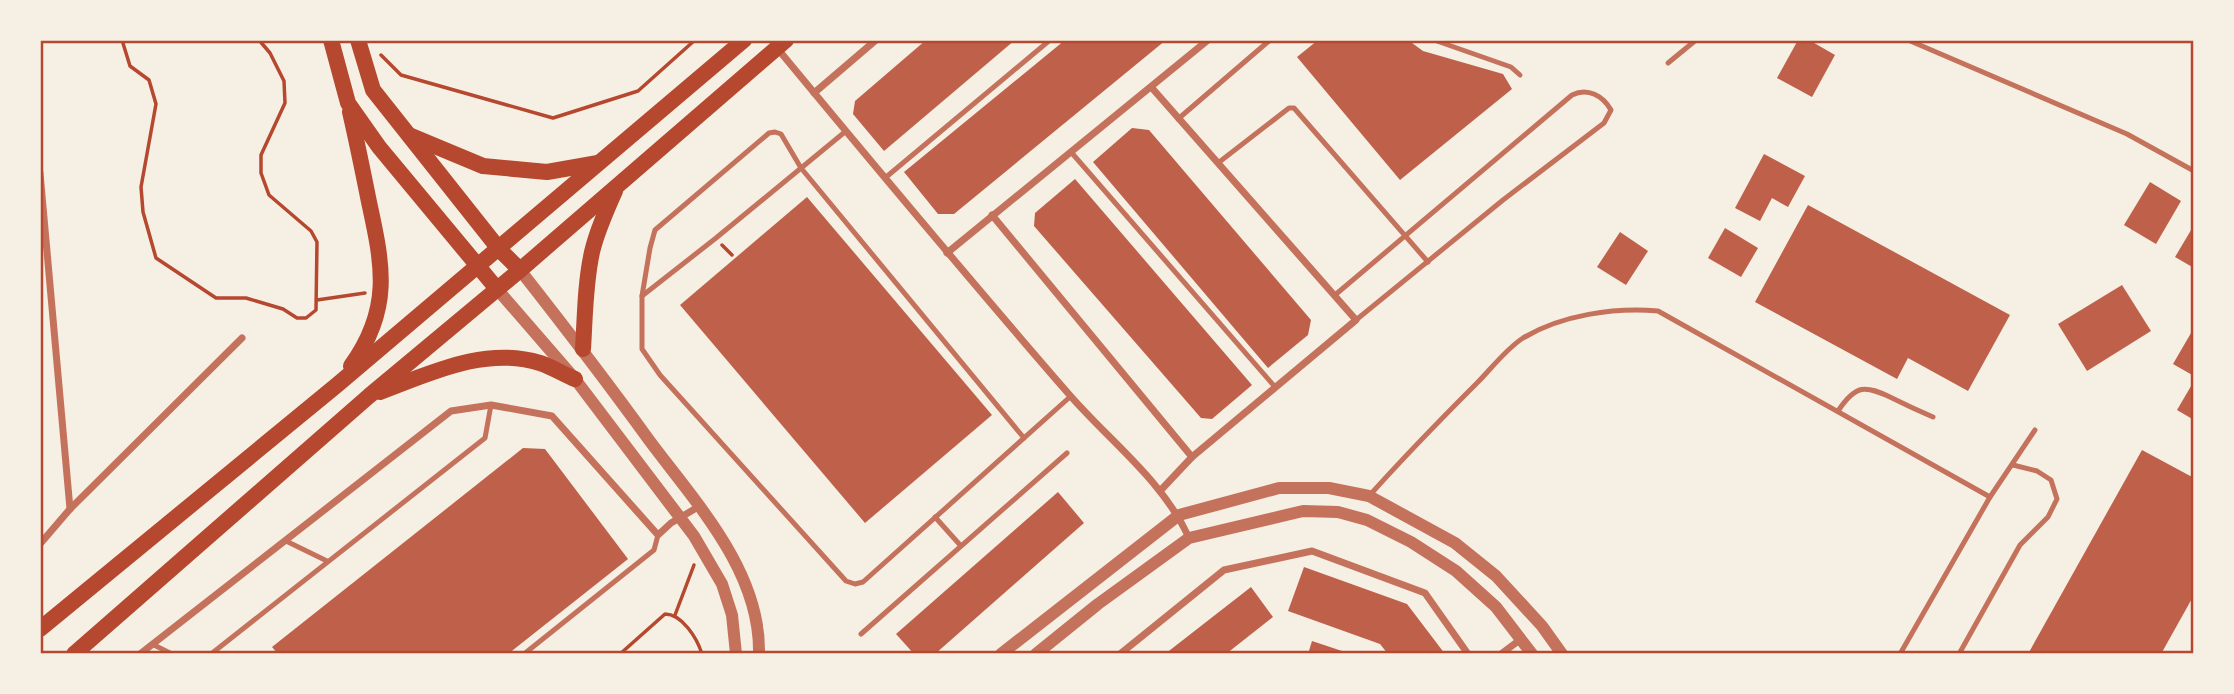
<svg xmlns="http://www.w3.org/2000/svg" width="2234" height="694" font-family="Ubuntu,sans-serif">
<style>
.building{fill:#bf614a}
.lines{fill:none;stroke-linecap:round;stroke-linejoin:round}
.path{stroke:#b5482f;stroke-width:3.5}
.service{stroke:#c5725c;stroke-width:5}
.minor{stroke:#c5725c;stroke-width:7}
.tertiary{stroke:#c5725c;stroke-width:12}
.primary{stroke:#b5482f;stroke-width:16}
.neatline{fill:none;stroke:#b5482f;stroke-width:2.5}
</style>
<rect width="100%" height="100%" fill="#f6efe4"/>
<!-- building -->
<g class="building">
<polygon points="926,40 1015,40 884,151 853,114 855,101"/>
<polygon points="1065,40 1166,40 954,214 938,214 904,172"/>
<polygon points="1318,40 1408,40 1423,51 1503,74 1512,89 1400,180 1297,57"/>
<polygon points="1798,40 1809,40 1835,55 1812,97 1777,78"/>
<polygon points="1132,128 1149,130 1311,320 1308,335 1268,368 1093,162"/>
<polygon points="1764,154 1805,176 1788,207 1772,198 1760,221 1735,208"/>
<polygon points="1075,179 1252,385 1212,419 1201,418 1034,226 1035,213"/>
<polygon points="2150,182 2181,201 2156,244 2124,225"/>
<polygon points="807,197 992,415 865,523 680,305"/>
<polygon points="1808,205 2010,315 1968,391 1908,358 1897,379 1755,302"/>
<polygon points="2194,225 2194,268 2175,257"/>
<polygon points="1725,228 1758,248 1741,277 1708,258"/>
<polygon points="1620,232 1648,251 1626,285 1597,267"/>
<polygon points="2122,285 2151,331 2087,371 2058,324"/>
<polygon points="2191,333 2194,335 2194,376 2173,364"/>
<polygon points="2194,381 2194,420 2177,410"/>
<polygon points="523,448 545,449 628,559 508,654 278,654 272,647"/>
<polygon points="2142,450 2194,478 2194,595 2161,654 2028,654"/>
<polygon points="1058,492 1084,523 935,654 914,654 896,634"/>
<polygon points="1304,567 1407,604 1445,654 1388,654 1380,644 1288,611"/>
<polygon points="1251,587 1273,617 1226,654 1165,654"/>
<polygon points="1312,641 1348,653 1348,654 1308,654"/>
</g>
<g class="lines">
<!-- path -->
<g class="path">
<polyline points="122,40 130,66 149,80 156,104 141,187 143,212 156,258 216,298 246,298 283,309 297,318 306,318 316,310 317,242 311,231 269,195 261,173 261,155 285,103 284,81 270,53 259,40"/>
<polyline points="381,55 401,75 553,118 638,91 695,40"/>
<polyline points="722,245 732,255"/>
<polyline points="317,300 365,293"/>
<polyline points="675,615 694,565"/>
<path d="M620,654L665,614C682,614 697,638 702,654"/>
</g>
<!-- service -->
<g class="service">
<polyline points="1434,40 1511,67 1520,75"/>
<polyline points="1908,40 2127,134 2194,171"/>
<polyline points="1668,63 1696,40"/>
<polyline points="1178,119 1270,40"/>
<polyline points="846,131 716,238 642,296 642,349 660,375 846,581 855,584 863,582 1071,396"/>
<polyline points="1071,152 1275,387"/>
<polyline points="1218,163 1289,108 1294,108 1428,262"/>
<polyline points="885,178 1050,40"/>
<path d="M1335,295L1572,95C1588,87 1603,96 1611,110L1604,123L1503,200L1356,320"/>
<polyline points="642,296 650,248 655,230 769,133 775,132 781,134 801,168 1024,438"/>
<path d="M1838,411C1856,384 1865,385 1892,398C1906,405 1919,411 1933,417"/>
<path d="M1369,496C1404,457 1440,420 1477,383C1491,369 1506,349 1523,338C1561,315 1615,307 1658,311L1990,497"/>
<polyline points="935,517 961,546"/>
<polyline points="286,541 327,561"/>
<polyline points="861,634 1067,453"/>
<polyline points="152,644 172,654"/>
<polyline points="211,654 485,438 491,405"/>
<polyline points="524,654 654,550 658,535"/>
<polyline points="1900,654 1990,497 2035,430"/>
<polyline points="1959,654 2020,545 2048,517 2057,499 2051,480 2037,471 2013,465"/>
</g>
<!-- minor -->
<g class="minor">
<path d="M777,48C873,164 969,279 1067,392C1108,440 1163,480 1189,538"/>
<polyline points="1152,88 1356,320 1192,457 1160,491"/>
<polyline points="814,93 876,40"/>
<polyline points="40,173 70,509"/>
<polyline points="992,215 1192,457"/>
<polyline points="947,253 1208,40"/>
<polyline points="40,544 70,509 242,338"/>
<polyline points="140,654 451,411 491,405 552,416 658,535 671,523 698,507"/>
<polyline points="1120,654 1224,570 1312,551 1425,593 1468,654"/>
<polyline points="1501,654 1521,639"/>
</g>
<!-- tertiary -->
<g class="tertiary">
<path d="M520,270C564,326 607,382 649,440C695,502 761,571 759,654"/>
<polyline points="497,289 575,379 694,536 722,584 732,615 736,654"/>
<polyline points="1001,654 1179,515 1279,488 1329,488 1369,496 1455,543 1496,576 1542,626 1562,654"/>
<polyline points="1036,654 1098,604 1189,538 1303,511 1338,512 1367,520 1411,542 1456,571 1496,607 1532,654"/>
</g>
<!-- primary -->
<g class="primary">
<polyline points="331,40 348,103 379,147 497,289"/>
<polyline points="358,40 373,90 499,249 520,270"/>
<path d="M350,112C357,142 363,172 369,202C383,266 392,309 351,366"/>
<polyline points="411,136 483,166 547,172 598,163"/>
<path d="M583,349C585,317 585,284 592,252C597,231 606,211 615,191"/>
<path d="M380,392C431,373 485,346 540,363C552,367 563,374 575,379"/>
<polyline points="40,629 337,385 744,40"/>
<polyline points="74,654 369,396 520,270 786,40"/>
</g>
</g>
<!-- border -->
<rect width="2234" height="694" fill="none" stroke="#f6efe4" stroke-width="84"/>
<rect x="42" y="42" width="2150" height="610" class="neatline"/>
</svg>
